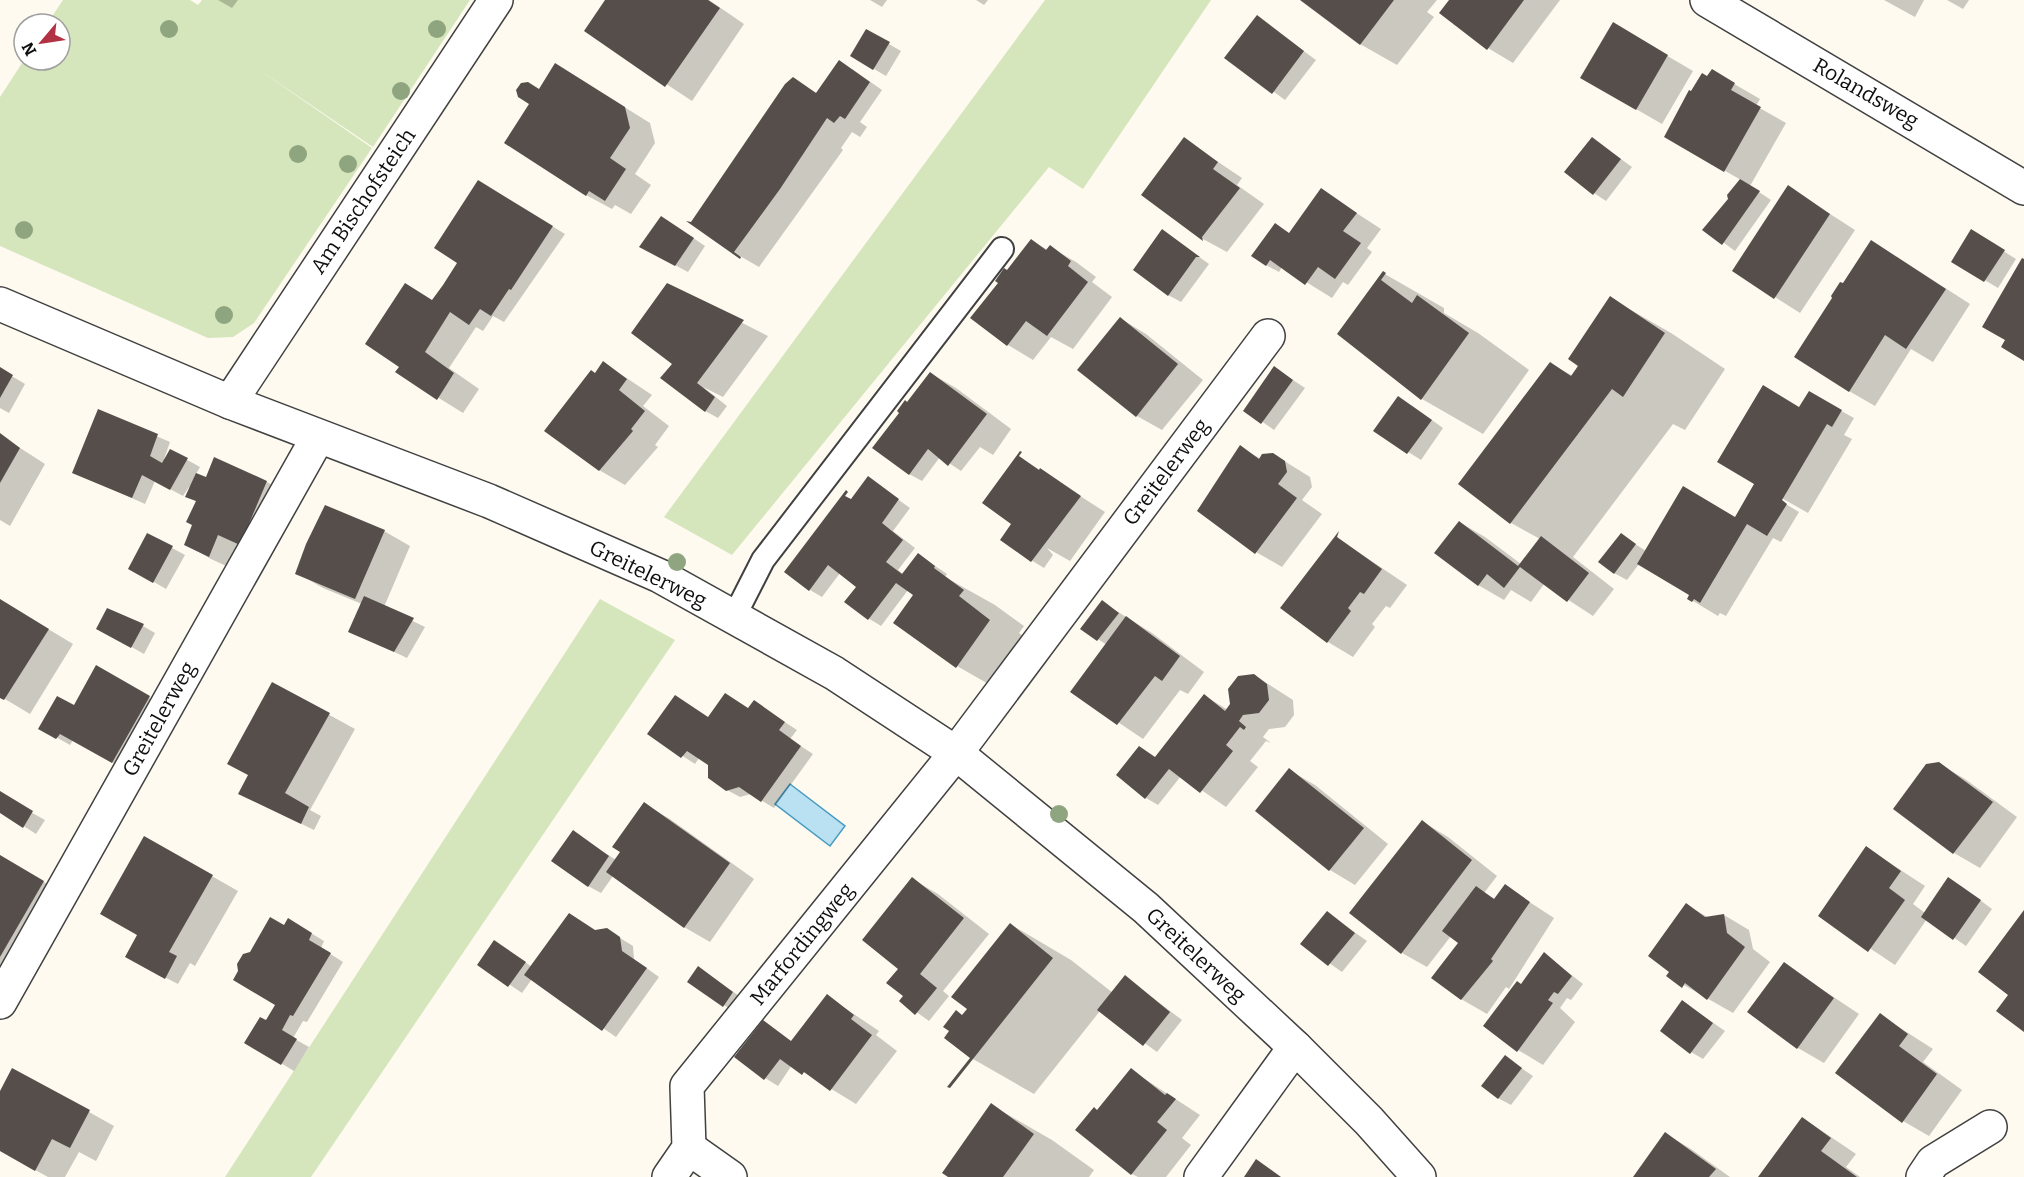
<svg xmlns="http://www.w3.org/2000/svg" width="2024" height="1177" font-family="Bitter,serif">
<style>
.green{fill:#d5e6bc}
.water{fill:#b9e1f1;stroke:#469bc2;stroke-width:1.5}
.shadow{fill:#0003}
.building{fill:#564e4b}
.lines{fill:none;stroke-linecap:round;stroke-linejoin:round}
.service-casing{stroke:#414141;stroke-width:26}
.minor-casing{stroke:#414141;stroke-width:36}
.service{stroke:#fff;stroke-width:22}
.minor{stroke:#fff;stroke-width:33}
.tree{fill:#8fa580}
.labels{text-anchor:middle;stroke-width:6;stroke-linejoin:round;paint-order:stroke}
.street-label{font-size:21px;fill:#0e0e0e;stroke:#fff}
</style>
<rect width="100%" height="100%" fill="#fefaf0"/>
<!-- green -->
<g class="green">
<polygon points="63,0 190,0 198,5 202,0 470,0 373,147 255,67 372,148 254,323 233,337 208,338 0,246 0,97 24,60 60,60 60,24 47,24"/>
<polygon points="1045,0 1211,0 1083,189 1049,167 732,555 664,517"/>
<polygon points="600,599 675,640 311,1177 225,1177"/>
</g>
<!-- water -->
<polygon class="water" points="790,784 845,826 830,846 775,804"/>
<!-- shadow -->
<g class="shadow">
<polygon points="218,0 238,0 232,8"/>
<polygon points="607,0 709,0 744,24 692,101 586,31"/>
<polygon points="870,0 887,0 882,7"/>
<polygon points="976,0 988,0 984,5"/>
<polygon points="1303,0 1437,0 1427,12 1434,17 1397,65 1360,44"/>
<polygon points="1450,0 1560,0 1513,63 1488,48"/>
<polygon points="1884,0 1924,0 1915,17"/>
<polygon points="1947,0 1969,0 1963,9"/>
<polygon points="1257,17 1316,60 1285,100 1226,57"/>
<polygon points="1613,24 1693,71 1662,124 1582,78"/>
<polygon points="866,31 901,51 886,76 852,56"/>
<polygon points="852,69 882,90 860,122 867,127 860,137 852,132 841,148 843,150 759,267 733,252 793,79 816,93"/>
<polygon points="1712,71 1760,99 1756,106 1786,123 1750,186 1771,200 1735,251 1705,229 1729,200 1741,180 1666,137"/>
<polygon points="581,80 650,123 655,143 635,174 651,185 631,214 615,205 612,209 586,195 540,90"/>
<polygon points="1184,139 1242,178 1237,185 1264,204 1227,252 1201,238"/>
<polygon points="1593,139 1632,167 1606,201 1594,193"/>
<polygon points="1788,187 1855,230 1800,313 1734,271"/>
<polygon points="491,189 565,234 504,322 493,316 483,331 476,327 449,368 479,389 463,413 397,372 434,301 459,262"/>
<polygon points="1321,190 1381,229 1367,248 1372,252 1348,285 1343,282 1332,298 1282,267 1279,272 1266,265 1275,225 1290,234"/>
<polygon points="674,225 705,246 688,272 654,254"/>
<polygon points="1163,231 1209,264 1181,302 1168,295"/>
<polygon points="1984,239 2016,259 1998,288 1953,261"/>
<polygon points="1032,241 1048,250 1050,247 1076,262 1096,277 1092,282 1112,297 1073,349 1051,337 1033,360 1008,345 1000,282"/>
<polygon points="1897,257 1970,304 1933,362 1911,349 1875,406 1849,391 1844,284"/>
<polygon points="1383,273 1444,308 1444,313 1478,333 1529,370 1483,434 1422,399 1339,334"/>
<polygon points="668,285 768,336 723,397 703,387 727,406 718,418 705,411 679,370"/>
<polygon points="1610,298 1671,333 1725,369 1685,430 1673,424 1573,557 1614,589 1593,616 1544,584 1531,602 1511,590 1504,600 1478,585 1459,522 1485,537 1521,564 1540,539 1511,523 1460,484 1551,364 1573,376"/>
<polygon points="1121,319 1146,334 1203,380 1162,430 1137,416"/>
<polygon points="604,363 652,395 643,406 669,426 655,445 658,447 625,485 599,470 596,375"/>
<polygon points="1275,368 1305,388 1274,430 1245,410"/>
<polygon points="0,369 25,384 9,413 0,408"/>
<polygon points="930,373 956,388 1011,429 993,455 980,447 961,471 940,457 922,481 909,474 908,404"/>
<polygon points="1809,393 1854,418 1844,435 1852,439 1808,513 1771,492 1769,494 1799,512 1781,542 1773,538 1726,616 1720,613 1718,616 1693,601 1689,599 1691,595 1639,564 1627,580 1614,573 1621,535 1646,551 1735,519"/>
<polygon points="1411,405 1443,428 1421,460 1375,431"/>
<polygon points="99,411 170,442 164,459 166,460 171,451 200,467 196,474 207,479 267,482 292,497 235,570 211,559 185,544 194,525 197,502 187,496 191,488 189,487 183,496 155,481 145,504 74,472"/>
<polygon points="0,435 45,464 10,526 0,520"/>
<polygon points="1240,447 1261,459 1273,454 1310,477 1312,487 1302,500 1322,514 1282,567 1256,552"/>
<polygon points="1018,456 1105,512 1070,561 1047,548 1053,555 1044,568 1031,560"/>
<polygon points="868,478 910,508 893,531 915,548 898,570 903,574 919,555 947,574 945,577 995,605 1024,626 1019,633 1051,656 1018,701 957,666 915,595 908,590 881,626 868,618 858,586 840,573 822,597 810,590 851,501"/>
<polygon points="384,531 410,546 384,607 425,627 407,658 350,631 362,604 323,588 297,573"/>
<polygon points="148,535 185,555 166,589 130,568"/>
<polygon points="1336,537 1407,585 1390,608 1386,606 1372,624 1375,627 1353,657 1328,642"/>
<polygon points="0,600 73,644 30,714 0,696"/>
<polygon points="1102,602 1152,633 1204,672 1188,694 1180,690 1143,739 1072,691 1107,645 1082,629"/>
<polygon points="143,626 155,633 144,654 98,628"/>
<polygon points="96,667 175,712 138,777 73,740 70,745 40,728 74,707"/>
<polygon points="1254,675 1293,700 1294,715 1285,727 1269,729 1263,737 1271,743 1266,741 1250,761 1258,767 1226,807 1181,776 1158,805 1146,798 1156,758 1205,696 1228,710"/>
<polygon points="273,684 355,729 310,810 321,816 314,830 240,794 250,775"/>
<polygon points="754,702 797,730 790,739 813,754 774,808 751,794 740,797 727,790 709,764 699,758 695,764 649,734 749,709"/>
<polygon points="1939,764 1965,779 2017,817 1980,868 1954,853 1895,809"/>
<polygon points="1289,770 1315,785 1388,844 1355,885 1330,870"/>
<polygon points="0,795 45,820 36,834 0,811"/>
<polygon points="644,804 670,819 754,879 710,942 684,927 613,876 601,893 588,886 573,832 616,860"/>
<polygon points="1423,822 1448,837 1497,876 1484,893 1495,899 1505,886 1554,918 1509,989 1506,987 1487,1014 1461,999 1461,942 1451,936 1427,967 1402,953"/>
<polygon points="145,838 238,891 195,966 190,963 178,984 139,964"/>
<polygon points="1867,848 1925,886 1913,904 1925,913 1961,886 1992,909 1966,946 1927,919 1895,965 1820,915"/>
<polygon points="0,856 69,897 0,984"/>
<polygon points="912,879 938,894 989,934 943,991 949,996 929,1021 901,1001 905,996"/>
<polygon points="1687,905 1709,918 1724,915 1749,930 1753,949 1770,962 1733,1013 1668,976"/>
<polygon points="1327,913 1367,941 1342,972 1302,944"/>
<polygon points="1010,924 1071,960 1113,993 1125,977 1182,1020 1157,1052 1100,1011 1034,1094 973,1059 963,1016 969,1009"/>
<polygon points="301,927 324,941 321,948 343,962 307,1022 303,1021 293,1038 309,1047 294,1071 246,1042 266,1022 277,1005 251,953"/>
<polygon points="607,930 633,946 634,959 659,977 616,1037 532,979 522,993 479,964 507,949 532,967"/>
<polygon points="1556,963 1583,984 1571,1000 1567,998 1560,1008 1575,1022 1543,1065 1518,1050"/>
<polygon points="1784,964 1859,1014 1824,1063 1798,1048 1749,1012"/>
<polygon points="699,968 745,1000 736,1013 724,1005"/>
<polygon points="827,996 879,1031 876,1035 897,1051 856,1104 792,1065 778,1086 765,1078 763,1022 792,1042"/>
<polygon points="1683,1002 1725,1031 1703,1059 1691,1052"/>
<polygon points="1880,1015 1933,1049 1923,1062 1962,1090 1929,1136 1903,1121"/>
<polygon points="1505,1057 1533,1076 1511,1105 1498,1098"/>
<polygon points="1131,1070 1200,1115 1182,1138 1191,1145 1166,1177 1138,1177 1132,1174 1098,1111"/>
<polygon points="0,1094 89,1112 114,1126 96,1161 79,1152 65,1177 48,1177 0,1151"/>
<polygon points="991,1105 1052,1140 1094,1170 1089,1177 950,1177"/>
<polygon points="1803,1118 1856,1154 1846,1167 1860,1177 1762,1177"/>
<polygon points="1666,1134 1691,1149 1730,1177 1635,1177"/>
</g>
<!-- building -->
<g class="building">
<polygon points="605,0 708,0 720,8 665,87 584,31"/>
<polygon points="1300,0 1394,0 1360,45"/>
<polygon points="1449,0 1524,0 1487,50 1439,13"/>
<polygon points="1257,15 1304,51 1272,94 1224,58"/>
<polygon points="1613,22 1668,55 1636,110 1580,78"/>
<polygon points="866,29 890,42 873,70 850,56"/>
<polygon points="839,60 870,82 845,119 840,116 834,123 827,118 780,189 734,252 741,257 740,259 686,221 691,222 785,84 793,77 816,93"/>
<polygon points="555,63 625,107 630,128 610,158 626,169 605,201 589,191 586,196 504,143 529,104 518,97 516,90 521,83 528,82 539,89"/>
<polygon points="1712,69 1735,83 1731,90 1761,107 1724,172 1664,137 1689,90 1691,91 1702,73 1707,76"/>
<polygon points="1184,137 1218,162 1213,169 1240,188 1202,237 1203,241 1141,195"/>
<polygon points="1592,137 1621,159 1593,195 1564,172"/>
<polygon points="1740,179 1760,191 1722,245 1702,230 1728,199 1727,195"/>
<polygon points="478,180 553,226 511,290 509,289 491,316 480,309 469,325 450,312 425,352 454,373 437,400 395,372 399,367 365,344 405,283 432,300 443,285 457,263 434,248"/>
<polygon points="1788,185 1830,214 1774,299 1732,271"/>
<polygon points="1321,188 1357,213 1343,231 1361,243 1335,279 1318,267 1305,285 1270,260 1266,266 1251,256 1275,223 1289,233"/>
<polygon points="661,216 694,238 675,266 639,247"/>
<polygon points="1162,229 1200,257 1196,257 1168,296 1133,270"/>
<polygon points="1971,229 2005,250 1984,282 1951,262"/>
<polygon points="1031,239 1046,250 1050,245 1071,261 1068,266 1088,282 1047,336 1026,321 1007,346 970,318 998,283 995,281 1004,268 1007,270"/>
<polygon points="1871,240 1946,289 1906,349 1885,335 1849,392 1794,357 1832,298 1831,296 1840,282 1843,283"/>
<polygon points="2022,258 2024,259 2024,361 2001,347 2005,340 1982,327"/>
<polygon points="1383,271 1386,273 1381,280 1412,303 1417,295 1469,333 1421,400 1337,334"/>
<polygon points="667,283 744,320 697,383 715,397 705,412 660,378 672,364 631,333"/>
<polygon points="1610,296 1665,333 1623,397 1612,389 1510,524 1458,484 1550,362 1571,376 1578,366 1568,359"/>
<polygon points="1120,317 1178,364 1136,417 1077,370"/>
<polygon points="603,361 627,379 619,390 645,411 631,429 633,431 599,471 544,431 591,370 595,373"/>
<polygon points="1274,366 1293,380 1261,424 1243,411"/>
<polygon points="0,367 13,375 0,398"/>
<polygon points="930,372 987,414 948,466 928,449 909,475 872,448 899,413 897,411 905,400 907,402"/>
<polygon points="1763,385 1799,407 1809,391 1842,410 1832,427 1827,424 1782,500 1787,504 1767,536 1747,524 1700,603 1694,599 1692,602 1687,599 1689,595 1637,564 1683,486 1735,517 1754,484 1717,462"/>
<polygon points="1398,396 1432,420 1407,454 1373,431"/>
<polygon points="98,409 158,434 150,456 162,463 170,449 188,458 170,490 142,475 132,498 72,473"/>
<polygon points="0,433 20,448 0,483"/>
<polygon points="1240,445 1259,459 1262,454 1273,453 1285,461 1287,472 1278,484 1297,498 1255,554 1197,511"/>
<polygon points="1020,451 1022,452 1019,456 1039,470 1040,468 1081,496 1031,562 1000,540 1011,524 982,503"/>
<polygon points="214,457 267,481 240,545 218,535 209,557 184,545 192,525 186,522 196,501 185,497 196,473 206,477"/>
<polygon points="868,476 899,499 882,523 903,540 886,562 902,574 918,553 935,566 934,568 964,590 959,596 990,620 956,668 893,623 913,595 896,583 868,620 844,602 856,587 828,565 809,591 784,572 846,490 848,492 845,496 851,499"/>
<polygon points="325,505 385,530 355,599 295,574 306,544"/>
<polygon points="1459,521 1518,566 1541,536 1589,573 1567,602 1520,567 1504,588 1487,574 1478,586 1434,553"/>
<polygon points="1339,531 1337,537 1382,569 1364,594 1360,592 1348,608 1351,611 1327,643 1280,608"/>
<polygon points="147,533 173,546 153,583 128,569"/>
<polygon points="1621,533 1636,544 1614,574 1598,562"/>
<polygon points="364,596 414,618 394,652 348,632"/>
<polygon points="0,599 49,629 4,700 0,698"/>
<polygon points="1102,600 1119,613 1097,641 1080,629"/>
<polygon points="107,608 144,624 131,648 96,629"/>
<polygon points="1126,616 1180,656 1162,681 1155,676 1117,725 1070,692"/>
<polygon points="96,665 150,696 112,763 60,734 56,739 38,729 57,696 74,705"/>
<polygon points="1254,674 1267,684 1269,700 1259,713 1243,715 1239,721 1246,727 1244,730 1240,727 1226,745 1233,751 1200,793 1169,769 1145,799 1116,775 1139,746 1155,757 1204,694 1225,711 1230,704 1228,689 1238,676"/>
<polygon points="272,682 330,713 285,793 309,807 301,824 238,794 248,775 227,764"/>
<polygon points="725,693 748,708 754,700 785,722 779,730 801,746 761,802 739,787 726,791 708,778 708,765 687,751 681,758 647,734 675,695 708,717"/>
<polygon points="1939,762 1993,802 1953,854 1893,809 1926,764"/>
<polygon points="1289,768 1364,828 1329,871 1255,811"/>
<polygon points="0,791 33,811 23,828 0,813"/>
<polygon points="644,802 730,863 684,928 606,872 620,852 612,847"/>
<polygon points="1422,820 1472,860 1401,954 1349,913"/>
<polygon points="573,830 609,856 588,887 551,861"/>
<polygon points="144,836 213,875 169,952 177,956 165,979 125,957 137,935 100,914"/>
<polygon points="1866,846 1901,871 1889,888 1905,900 1868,952 1818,916"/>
<polygon points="0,855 44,881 0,957"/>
<polygon points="912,877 964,918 920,974 937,988 915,1015 899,1001 903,996 886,983 898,969 862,940"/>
<polygon points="1948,877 1981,900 1953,940 1921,917"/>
<polygon points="1505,884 1530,902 1491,959 1493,961 1461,1000 1431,978 1458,943 1442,931 1476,886 1494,899"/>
<polygon points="1686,903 1705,917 1724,914 1727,933 1745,947 1707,1000 1685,983 1682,988 1666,976 1669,972 1648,956"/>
<polygon points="2024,910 2024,1032 1996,1011 2008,995 1978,972"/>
<polygon points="1327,911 1355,933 1328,966 1300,944"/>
<polygon points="569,913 595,930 607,928 620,937 622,951 647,968 602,1031 524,975"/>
<polygon points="270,917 284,925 288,918 312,933 309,940 331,953 293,1016 290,1015 282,1030 297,1039 281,1065 244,1043 260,1017 266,1020 275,1005 233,980 238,971 237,964 243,954 250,952"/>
<polygon points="1010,923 1053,958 950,1088 947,1087 970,1058 944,1038 949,1031 943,1027 956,1010 962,1015 967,1009 951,997"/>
<polygon points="494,940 526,962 508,987 477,965"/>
<polygon points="1544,952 1572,976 1558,994 1554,992 1548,1000 1553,1003 1517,1052 1483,1026 1517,981 1521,984"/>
<polygon points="1784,962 1834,998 1797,1049 1747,1012"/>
<polygon points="698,966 733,992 723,1007 687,982"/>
<polygon points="1125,975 1170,1012 1143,1046 1097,1010"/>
<polygon points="827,994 854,1015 851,1019 872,1035 830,1091 804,1072 802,1075 780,1059 764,1080 734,1057 763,1020 791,1041"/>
<polygon points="1682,1000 1713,1023 1690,1054 1660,1031"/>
<polygon points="1880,1013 1908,1034 1899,1046 1937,1074 1902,1123 1835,1073"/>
<polygon points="1505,1055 1522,1068 1498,1099 1481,1086"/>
<polygon points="12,1068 90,1110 70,1148 52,1139 35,1171 0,1151 0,1091"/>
<polygon points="1131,1068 1165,1095 1167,1093 1176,1099 1157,1122 1167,1130 1131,1175 1075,1130 1094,1107 1097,1110"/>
<polygon points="991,1103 1034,1134 1003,1177 948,1177 942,1173"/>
<polygon points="1802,1117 1831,1138 1821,1151 1857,1177 1758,1177"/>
<polygon points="1665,1132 1716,1169 1709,1177 1633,1177"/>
<polygon points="1256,1159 1281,1177 1244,1177"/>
</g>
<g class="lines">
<defs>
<polyline id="service" points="734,617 763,560 1002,249"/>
<g id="minor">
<polyline points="1707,0 2024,188"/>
<polyline points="0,304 230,402 489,501 660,576 834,673 956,753 1146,908 1295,1047 1369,1121 1419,1177"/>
<polyline points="230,402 496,0"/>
<polyline points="0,1002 318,437"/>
<polyline points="689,1148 730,1177"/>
<polyline points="669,1177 689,1148 687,1086 956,753 1268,336"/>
<polyline points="1201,1177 1295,1047"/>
<polyline points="1923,1177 1933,1162 1990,1127"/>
</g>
</defs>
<!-- service casing -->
<use href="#service" class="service-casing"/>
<!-- minor casing -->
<use href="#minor" class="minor-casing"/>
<!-- service -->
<use href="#service" class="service"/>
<!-- minor -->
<use href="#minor" class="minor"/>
</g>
<!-- trees -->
<g class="tree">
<circle cx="169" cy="29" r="9"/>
<circle cx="437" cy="29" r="9"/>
<circle cx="401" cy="91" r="9"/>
<circle cx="298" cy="154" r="9"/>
<circle cx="348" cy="164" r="9"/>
<circle cx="24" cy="230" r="9"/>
<circle cx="224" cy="315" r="9"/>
<circle cx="677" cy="562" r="9"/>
<circle cx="1059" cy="814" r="9"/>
</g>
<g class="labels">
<!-- street labels -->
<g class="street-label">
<text transform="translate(1866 93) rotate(30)" y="7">Rolandsweg</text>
<text transform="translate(363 201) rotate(-56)" y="7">Am Bischofsteich</text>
<text transform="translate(1166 472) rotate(-53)" y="7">Greitelerweg</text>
<text transform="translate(648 574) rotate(26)" y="7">Greitelerweg</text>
<text transform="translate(159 719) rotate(-61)" y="7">Greitelerweg</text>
<text transform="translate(802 944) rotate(-51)" y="7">Marfordingweg</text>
<text transform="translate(1196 955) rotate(43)" y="7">Greitelerweg</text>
</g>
</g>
<!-- north arrow -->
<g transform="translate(42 42) rotate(241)"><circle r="28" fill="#ffffff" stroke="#9f9f9f" stroke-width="1.5"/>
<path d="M0-4.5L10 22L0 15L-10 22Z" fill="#b23243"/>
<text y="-9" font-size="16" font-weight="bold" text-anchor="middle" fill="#0e0e0e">N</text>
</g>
</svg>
